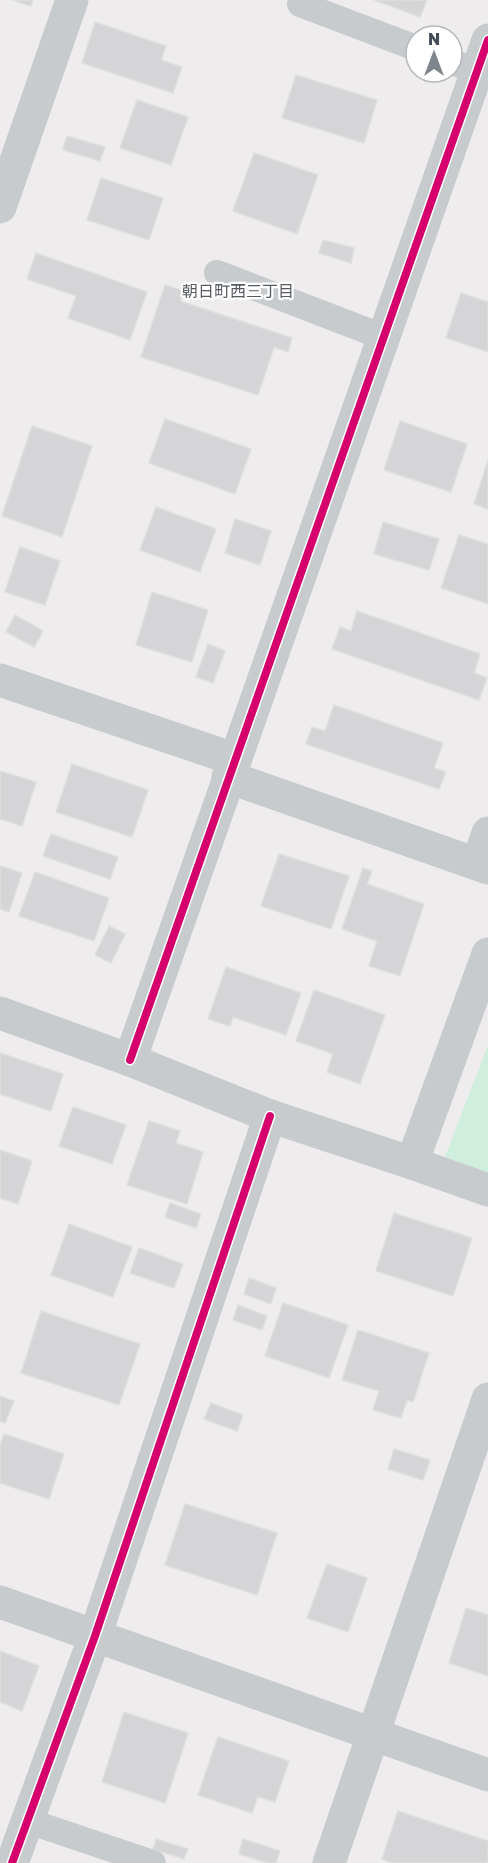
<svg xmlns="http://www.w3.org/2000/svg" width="488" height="1863" font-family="'Golos Text','Noto Sans JP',sans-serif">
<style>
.green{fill:#cfeedd}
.building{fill:#d5d4d7;stroke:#dfdedf;stroke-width:1.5}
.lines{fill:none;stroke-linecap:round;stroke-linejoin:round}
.lane{stroke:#c8cbcd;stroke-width:26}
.street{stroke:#c8cbcd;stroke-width:33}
.cycleway-casing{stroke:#fff;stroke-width:11}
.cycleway{stroke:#d6006c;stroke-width:8}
.labels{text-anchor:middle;stroke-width:4.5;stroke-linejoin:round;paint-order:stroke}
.neighbourhood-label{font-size:16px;fill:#585b61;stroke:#fff}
</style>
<rect width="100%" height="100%" fill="#eeecec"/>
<!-- green -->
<polygon class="green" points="488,1045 488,1173 445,1157"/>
<!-- building -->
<g class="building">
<polygon points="12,0 33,0 31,6"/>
<polygon points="374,0 427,0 420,17"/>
<polygon points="95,22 166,46 161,60 182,67 173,93 82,63"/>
<polygon points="296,75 377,100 364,143 282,118"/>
<polygon points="137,100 188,117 171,165 120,148"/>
<polygon points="67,136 105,147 100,161 63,150"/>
<polygon points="254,153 318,175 297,234 233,211"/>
<polygon points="101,178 163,198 149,240 87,220"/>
<polygon points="323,240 354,248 351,263 319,253"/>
<polygon points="36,253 147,292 130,340 68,318 76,296 27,279"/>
<polygon points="165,285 184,291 180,301 292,338 288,352 274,347 258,395 141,357"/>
<polygon points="461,293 488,302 488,352 446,338"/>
<polygon points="165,419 251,449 235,494 149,463"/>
<polygon points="400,421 467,444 451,492 384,470"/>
<polygon points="32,426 92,446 62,537 2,516"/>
<polygon points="488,460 488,509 474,504"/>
<polygon points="156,507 216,529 200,572 140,550"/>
<polygon points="235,519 271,531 260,565 225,553"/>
<polygon points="383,522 439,539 429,570 374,554"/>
<polygon points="459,535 488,544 488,604 441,588"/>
<polygon points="20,547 60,561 45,605 5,592"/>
<polygon points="152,592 208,610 192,662 136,645"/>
<polygon points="357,611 480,654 474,673 487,678 479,700 332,649 340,627 351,631"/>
<polygon points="15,615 43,631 34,647 6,632"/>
<polygon points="208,644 225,651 213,683 196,677"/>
<polygon points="334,705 443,743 434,768 446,772 439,789 306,744 312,727 325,731"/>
<polygon points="72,764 148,790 132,837 56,812"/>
<polygon points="0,771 36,782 22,826 0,819"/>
<polygon points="51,834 118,857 110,879 43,856"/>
<polygon points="279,854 349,876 331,929 261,906"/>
<polygon points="0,866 22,873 9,912 0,909"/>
<polygon points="363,868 372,871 367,884 424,904 400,976 369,966 377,941 342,929"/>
<polygon points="35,872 109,898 94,941 19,916"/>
<polygon points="109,926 125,934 111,963 95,955"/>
<polygon points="226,967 301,993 286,1035 233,1017 230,1026 208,1019"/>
<polygon points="314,990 385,1015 360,1084 327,1072 333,1054 296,1041"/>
<polygon points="0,1053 63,1074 51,1111 0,1094"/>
<polygon points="73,1107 126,1125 112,1164 59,1146"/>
<polygon points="149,1121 180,1131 176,1143 203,1152 187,1204 127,1185"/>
<polygon points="0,1150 32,1161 18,1204 0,1198"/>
<polygon points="170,1203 201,1214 196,1228 165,1217"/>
<polygon points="394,1213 472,1238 453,1296 376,1271"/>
<polygon points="69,1224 132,1247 113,1297 51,1275"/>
<polygon points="139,1248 183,1264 174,1288 130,1273"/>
<polygon points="249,1278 276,1288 271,1304 244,1294"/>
<polygon points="283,1303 348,1325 329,1378 265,1356"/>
<polygon points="238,1305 267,1316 262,1330 233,1320"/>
<polygon points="41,1311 140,1344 119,1405 21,1373"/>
<polygon points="358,1330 429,1353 413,1402 407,1400 401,1418 373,1410 379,1391 342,1380"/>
<polygon points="0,1396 14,1401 5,1423 0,1421"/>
<polygon points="211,1403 243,1415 237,1431 204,1419"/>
<polygon points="4,1434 64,1454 49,1499 0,1483 0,1445"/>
<polygon points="394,1449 430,1460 423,1480 388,1469"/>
<polygon points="185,1504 277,1533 257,1595 165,1565"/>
<polygon points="327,1564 367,1578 348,1632 307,1618"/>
<polygon points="466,1608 488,1615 488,1676 449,1663"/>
<polygon points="0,1651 39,1666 22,1711 0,1702"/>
<polygon points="124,1712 188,1733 165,1803 102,1782"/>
<polygon points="218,1737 289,1761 275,1802 258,1797 252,1813 198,1795"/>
<polygon points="398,1811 488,1841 488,1863 393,1863 382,1859"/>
<polygon points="156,1839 188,1849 184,1859 153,1849"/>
<polygon points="243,1839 280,1851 276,1863 268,1863 239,1854"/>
</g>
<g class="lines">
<!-- lane -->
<g class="lane">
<polyline points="300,4 416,48"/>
<polyline points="452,62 477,71"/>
<polyline points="217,273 383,337"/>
<polyline points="28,1821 153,1863"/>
</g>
<!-- street -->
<g class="street">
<polyline points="0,207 72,0"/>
<polyline points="0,680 234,759"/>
<polyline points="228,777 488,868"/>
<polyline points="477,864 488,833"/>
<polyline points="0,1013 130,1060 270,1116 412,1163 488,1190"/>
<polyline points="130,1060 488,40"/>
<polyline points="412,1163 488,954"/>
<polyline points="0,1602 488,1775"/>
<polyline points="12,1863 95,1636 270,1116"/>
<polyline points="329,1863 488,1399"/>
</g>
<defs>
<g id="cycleway">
<polyline points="130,1060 488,40"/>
<polyline points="12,1863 95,1636 270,1116"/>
</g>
</defs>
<!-- cycleway casing -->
<use href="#cycleway" class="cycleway-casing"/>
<!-- cycleway -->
<use href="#cycleway" class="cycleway"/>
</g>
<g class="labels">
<!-- neighbourhood labels -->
<g class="neighbourhood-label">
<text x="238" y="297">朝日町西三丁目</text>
</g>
</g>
<!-- north arrow -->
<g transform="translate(434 54)"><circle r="28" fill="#ffffff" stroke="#b4b8bd" stroke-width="1.5"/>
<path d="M0-4.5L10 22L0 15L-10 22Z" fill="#7f858c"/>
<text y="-9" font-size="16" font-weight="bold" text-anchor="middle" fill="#434d59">N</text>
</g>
</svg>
